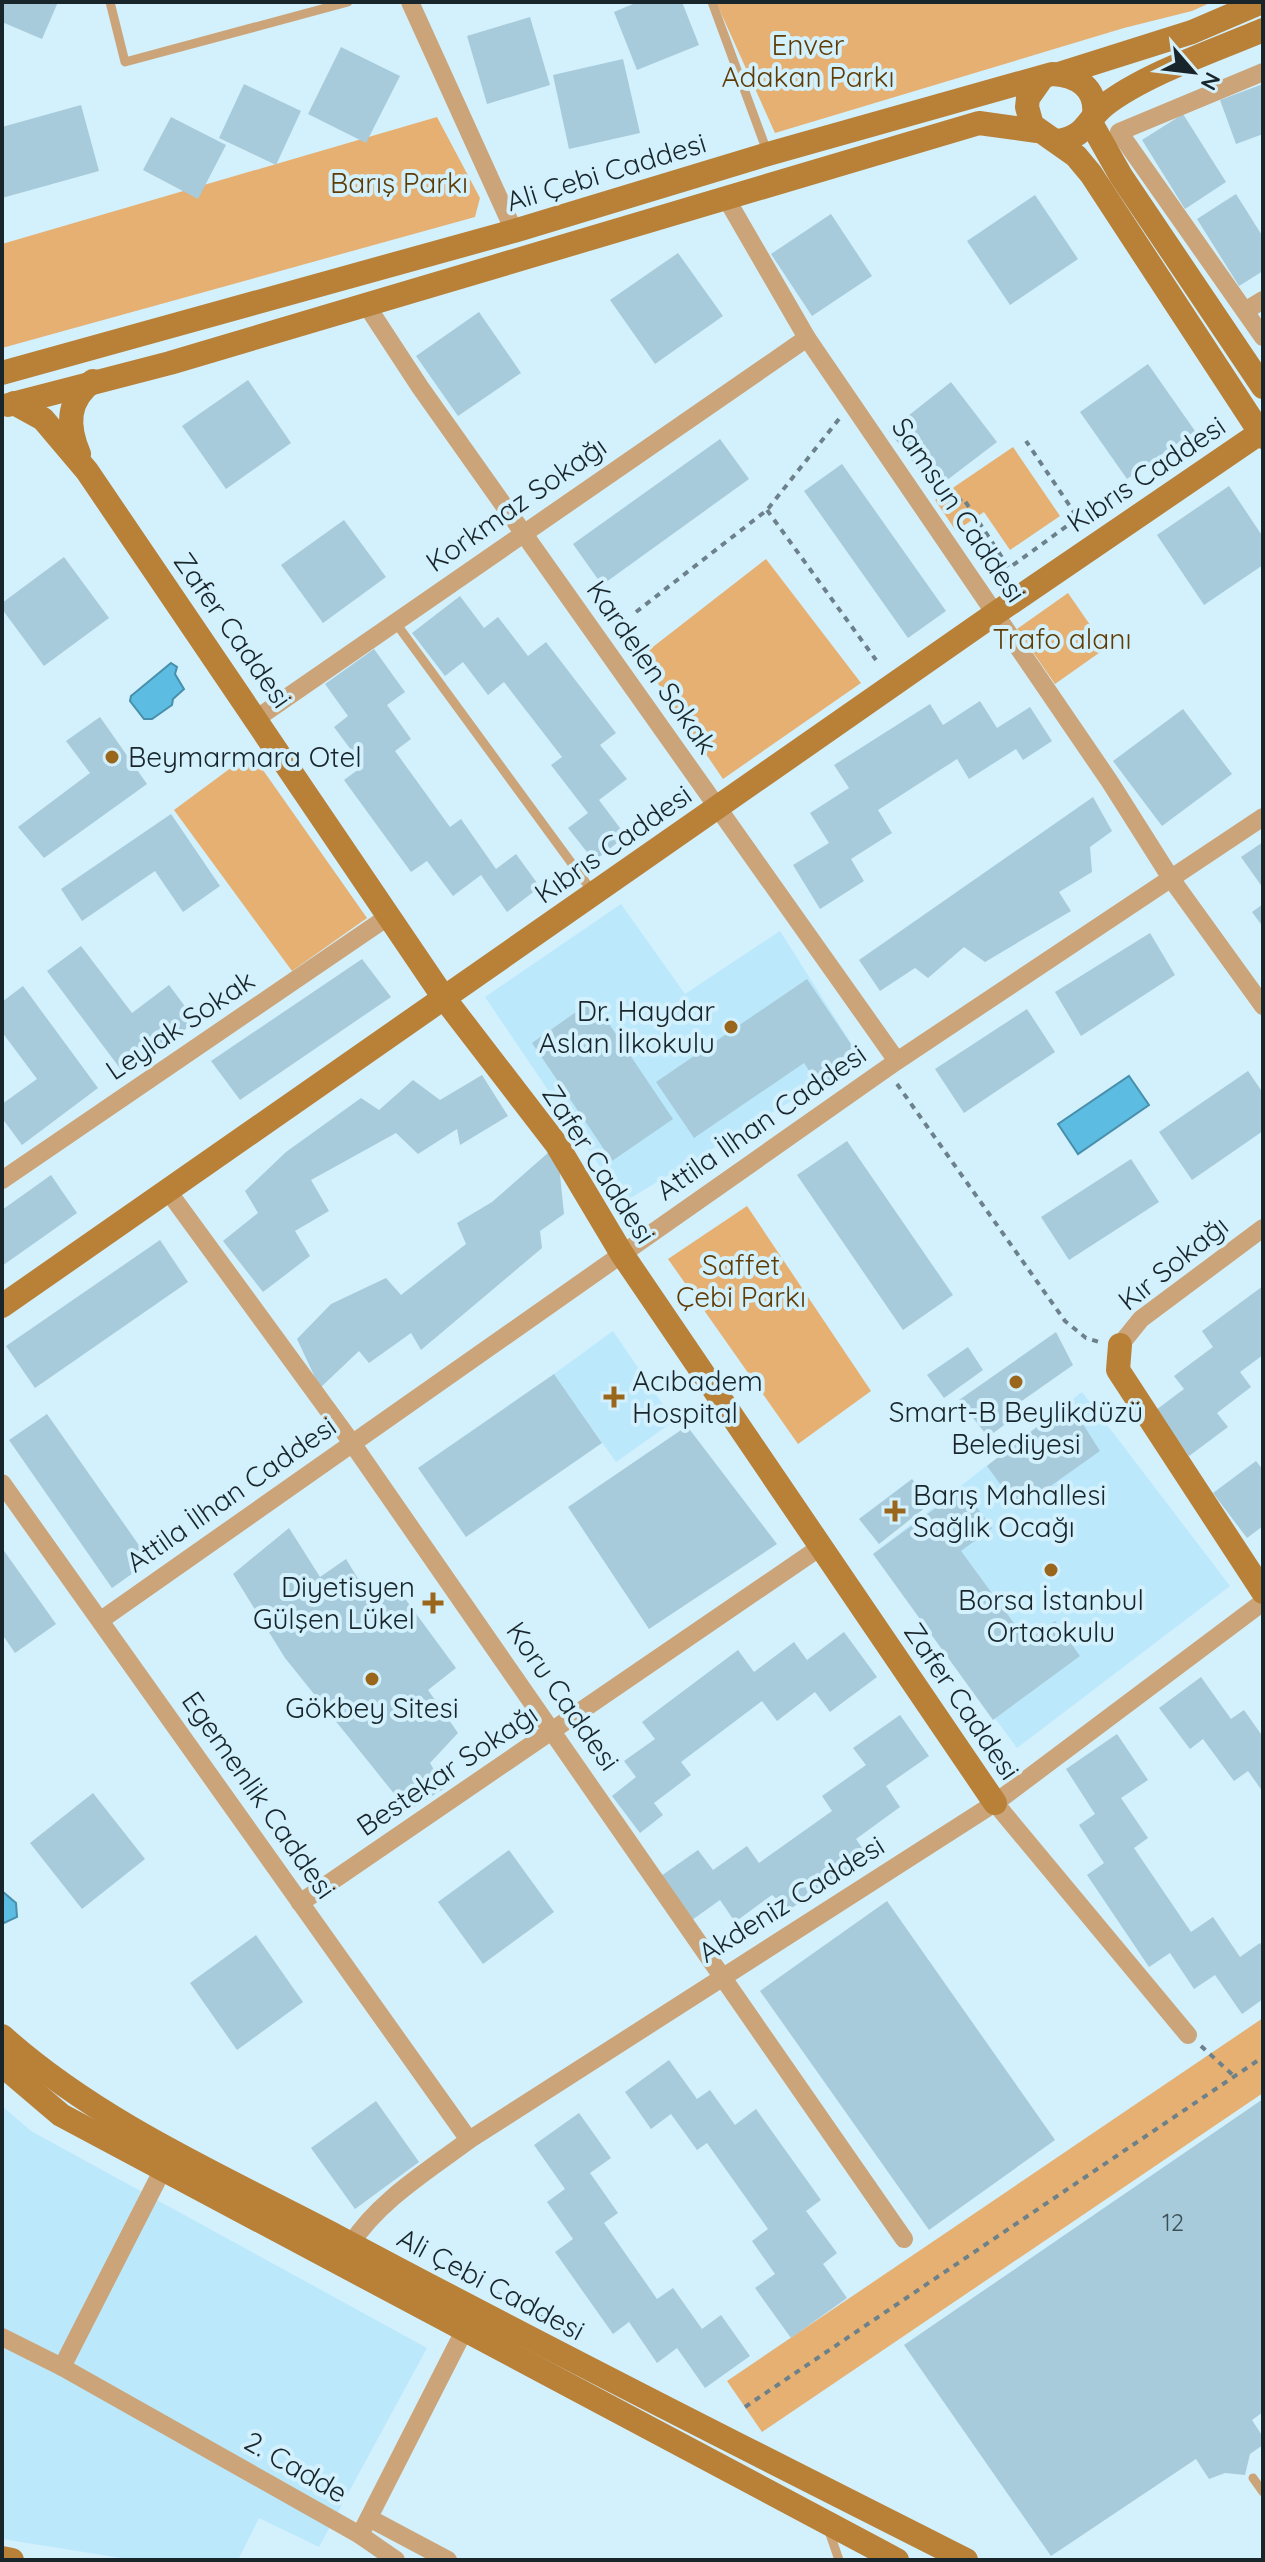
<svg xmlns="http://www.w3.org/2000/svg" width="1265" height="2562" font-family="Quicksand,sans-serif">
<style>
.built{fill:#bce8fc}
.green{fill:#e5b072}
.water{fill:#5cbce2;stroke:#488fab;stroke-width:2}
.building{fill:#a7cbda}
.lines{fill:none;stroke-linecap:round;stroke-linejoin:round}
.path{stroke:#6c818a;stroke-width:4;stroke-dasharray:6 6;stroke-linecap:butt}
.lane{stroke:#cba579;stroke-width:9}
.street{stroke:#cba579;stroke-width:18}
.secondary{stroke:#b98138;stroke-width:24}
.poi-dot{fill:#9a661c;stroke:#d3f0fd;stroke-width:3}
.labels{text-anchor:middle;stroke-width:8;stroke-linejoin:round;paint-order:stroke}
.number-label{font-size:24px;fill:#3c4f57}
.park-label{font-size:28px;fill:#603c05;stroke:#d3f0fd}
.street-label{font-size:28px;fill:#18262b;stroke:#d3f0fd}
.poi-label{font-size:28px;fill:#18262b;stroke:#d3f0fd;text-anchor:start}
</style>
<rect width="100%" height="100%" fill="#d3f0fd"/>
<!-- built -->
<g class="built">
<polygon points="621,904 685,994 780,931 861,1059 624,1202 485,997"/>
<polygon points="613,1331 674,1421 616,1462 554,1374"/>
<polygon points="1082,1392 1230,1586 1017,1748 873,1554"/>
<polygon points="2,2106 31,2131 427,2348 319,2547 259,2518 238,2560 134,2560 2,2539"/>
</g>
<!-- green -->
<g class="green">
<polygon points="716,2 1212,2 1192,11 1124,28 775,133"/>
<polygon points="437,117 480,198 475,217 2,348 2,244"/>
<polygon points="1013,447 1060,516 1010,550 984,512 956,531 935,500"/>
<polygon points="766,559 861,683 723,779 640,657"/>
<polygon points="1068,593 1106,648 1055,684 1017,629"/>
<polygon points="251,753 367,918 292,971 174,810"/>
<polygon points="747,1206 871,1391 798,1444 668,1259"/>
<polygon points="1263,2018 1263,2093 762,2432 727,2381"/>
</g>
<!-- water -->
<g class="water">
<polygon points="171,663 177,667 175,674 184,689 173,699 172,705 152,719 144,719 130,701 131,696"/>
<polygon points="1129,1076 1149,1105 1078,1154 1058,1124"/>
<polygon points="2,1891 16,1903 17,1917 2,1924"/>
</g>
<!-- building -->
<g class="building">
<polygon points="2,2 58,2 42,39 2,22"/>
<polygon points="638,2 682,2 699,45 637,70 614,12"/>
<polygon points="530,17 550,85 487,104 467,36"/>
<polygon points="341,47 400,76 366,143 308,114"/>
<polygon points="623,59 640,133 569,149 553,75"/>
<polygon points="244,84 301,111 276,165 219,138"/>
<polygon points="1263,84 1263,134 1236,144 1220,100"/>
<polygon points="81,105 99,171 2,198 2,127"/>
<polygon points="1183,114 1226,182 1185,209 1142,140"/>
<polygon points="171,117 226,145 198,199 143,170"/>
<polygon points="1236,194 1263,237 1263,271 1239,286 1197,219"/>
<polygon points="1035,195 1078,259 1010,305 967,241"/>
<polygon points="831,214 872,276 812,316 771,254"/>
<polygon points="678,253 723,316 655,364 610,300"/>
<polygon points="479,312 521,373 458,416 416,356"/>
<polygon points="1148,364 1195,431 1127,479 1080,412"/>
<polygon points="248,380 291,443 226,489 182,426"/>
<polygon points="951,382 997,442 934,490 889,431"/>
<polygon points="720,439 749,479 602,585 573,544"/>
<polygon points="842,464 946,611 908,638 804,491"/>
<polygon points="1229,486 1263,537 1263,565 1204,605 1157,535"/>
<polygon points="344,520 386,577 323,623 281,565"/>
<polygon points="64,557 109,618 44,666 2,609 2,603"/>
<polygon points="460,596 484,628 498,617 528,656 546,642 616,733 600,745 627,779 599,800 626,836 594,861 568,828 588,813 551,765 562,757 504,682 488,695 463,662 445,676 412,633"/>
<polygon points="374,649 405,692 387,705 411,739 395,751 450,827 461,819 496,869 516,854 540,887 507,912 481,875 453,896 427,861 411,872 344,780 363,766 334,727 348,716 325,684"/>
<polygon points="980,701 997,728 1030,707 1052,741 1023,760 1016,749 969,779 957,759 878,810 892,833 851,859 864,881 820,909 793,865 829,843 810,813 849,788 834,765 930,704 943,725"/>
<polygon points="1183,709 1232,774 1162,826 1113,761"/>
<polygon points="100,717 147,784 44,858 18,827 90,773 66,741"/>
<polygon points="1093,797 1112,831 1090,847 1092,872 1059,892 1071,911 985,962 964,947 928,978 915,968 880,991 859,960"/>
<polygon points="171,814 220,886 183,912 155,871 82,921 61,889"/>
<polygon points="1263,842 1263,888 1241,857"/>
<polygon points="1263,904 1263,927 1252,912"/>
<polygon points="1150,933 1175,975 1081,1036 1055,992"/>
<polygon points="81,946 132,1013 169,985 196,1021 125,1075 47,971"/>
<polygon points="362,959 391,997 240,1100 211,1061"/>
<polygon points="807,979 861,1059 820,1087 804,1063 694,1138 656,1082"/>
<polygon points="23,986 98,1088 22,1145 2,1118 2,1104 37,1079 2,1032 2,1002"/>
<polygon points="593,1000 673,1119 612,1161 532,1043"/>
<polygon points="1027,1009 1055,1052 964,1113 935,1069"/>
<polygon points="1248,1071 1263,1093 1263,1131 1192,1180 1159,1132"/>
<polygon points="482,1075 508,1116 460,1145 457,1129 418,1154 396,1133 311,1180 329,1211 295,1231 310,1256 263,1292 223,1241 258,1213 245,1191 286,1152 361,1098 379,1110 413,1080 440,1100"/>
<polygon points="847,1141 953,1295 903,1330 797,1175"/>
<polygon points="557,1145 564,1214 540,1231 542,1248 421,1350 411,1333 369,1363 359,1351 320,1388 297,1339 331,1304 386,1278 401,1295 466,1244 457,1223 492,1202"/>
<polygon points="1131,1159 1159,1202 1069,1260 1041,1217"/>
<polygon points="51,1175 77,1213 2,1266 2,1210"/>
<polygon points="160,1240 188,1282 35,1388 6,1346"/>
<polygon points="1263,1286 1263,1355 1240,1372 1251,1387 1217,1413 1228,1427 1189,1456 1156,1410 1184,1389 1174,1376 1213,1347 1202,1331"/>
<polygon points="1056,1332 1073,1365 1003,1414 1008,1422 988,1437 959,1400"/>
<polygon points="968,1347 983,1370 944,1398 927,1375"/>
<polygon points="554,1374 602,1443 466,1537 418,1468"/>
<polygon points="1069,1402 1100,1451 1018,1509 987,1466"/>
<polygon points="47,1414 150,1561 112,1588 9,1440"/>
<polygon points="687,1426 777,1544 649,1629 568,1507"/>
<polygon points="1256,1461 1263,1470 1263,1526 1247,1538 1213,1493"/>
<polygon points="912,1479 931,1503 879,1544 859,1519"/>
<polygon points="963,1488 992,1528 961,1551 1027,1641 1055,1621 1080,1656 993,1720 873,1554"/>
<polygon points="289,1528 320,1577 346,1559 368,1595 392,1581 456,1668 428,1690 458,1733 430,1763 445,1788 408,1811 285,1658 233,1574"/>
<polygon points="2,1548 56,1624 15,1653 2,1634"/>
<polygon points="844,1632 877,1677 830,1712 815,1692 777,1721 762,1701 681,1762 691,1775 654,1803 663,1815 640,1833 612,1796 636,1777 624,1761 655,1739 642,1722 738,1650 754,1672 794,1642 807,1660"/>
<polygon points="1201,1677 1231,1719 1244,1710 1263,1737 1263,1792 1248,1771 1234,1781 1203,1739 1190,1749 1159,1708"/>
<polygon points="900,1715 929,1756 886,1786 900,1807 856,1839 867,1855 789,1910 772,1895 735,1922 720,1900 692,1920 661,1876 698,1850 713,1870 747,1846 759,1863 832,1811 822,1796 866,1765 853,1748"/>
<polygon points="1117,1734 1148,1780 1121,1798 1148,1838 1134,1848 1191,1932 1213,1917 1240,1957 1260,1943 1263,1948 1263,1999 1242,2014 1215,1975 1194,1989 1170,1953 1149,1967 1087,1875 1104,1863 1079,1825 1095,1814 1066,1769"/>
<polygon points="93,1793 145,1859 82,1909 30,1843"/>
<polygon points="509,1850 554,1912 483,1964 438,1902"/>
<polygon points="887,1901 1055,2140 929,2230 760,1991"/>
<polygon points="256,1935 303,2002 237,2050 190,1983"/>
<polygon points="669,2060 697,2099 710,2090 735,2125 756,2109 821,2200 806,2211 837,2253 823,2264 847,2298 791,2338 755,2288 775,2274 752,2241 768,2229 707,2143 697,2150 671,2114 651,2129 625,2092"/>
<polygon points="1263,2099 1263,2412 1252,2420 1263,2437 1263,2445 1250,2454 1245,2475 1225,2473 1209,2479 1196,2459 1051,2556 904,2345"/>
<polygon points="376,2101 419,2162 355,2209 311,2148"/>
<polygon points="579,2113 611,2158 590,2173 618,2213 604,2223 657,2299 673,2288 702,2329 721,2315 750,2356 705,2388 677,2348 657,2363 629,2322 613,2334 555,2252 573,2239 547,2202 565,2189 534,2145"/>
</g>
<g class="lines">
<!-- path -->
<g class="path">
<polyline points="947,509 963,498 1009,568 1078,518 1026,441"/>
<polyline points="767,510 876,660"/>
<polyline points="636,612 767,510 839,419"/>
<polyline points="897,1084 1065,1321 1086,1338 1099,1342"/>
<polyline points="1201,2046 1235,2077"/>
<polyline points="497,2294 570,2332"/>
<polyline points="745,2407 1263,2057"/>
</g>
<!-- lane -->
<g class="lane">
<polyline points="110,2 125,62 348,2"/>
<polyline points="712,2 768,154"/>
<polyline points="395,622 592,891"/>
<polyline points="1253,2478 1263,2492"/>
<polyline points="829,2531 839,2560"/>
</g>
<!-- street -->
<g class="street">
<polyline points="410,2 514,231"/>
<polyline points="1263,72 1119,132 1263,337"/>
<polyline points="726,198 807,338 1110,782 1172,880 1263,1006"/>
<polyline points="365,303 420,387 897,1061"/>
<polyline points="1245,311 1263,300"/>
<polyline points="257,718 807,338"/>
<polyline points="2,1180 389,916"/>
<polyline points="168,1191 352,1443 904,2239"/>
<polyline points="1120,1345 1141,1319 1263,1228"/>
<polyline points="2,1483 469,2140"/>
<polyline points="101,1620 897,1061 1263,817"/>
<polyline points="995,1803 1188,2035"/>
<polyline points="300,1903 822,1546"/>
<path d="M351,2244C378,2201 429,2170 469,2140L995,1803L1263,1602"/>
<polyline points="2,2337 62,2367 360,2535 465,2329"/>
<polyline points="62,2367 162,2171"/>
<polyline points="369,2518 448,2560"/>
<polyline points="360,2535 396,2560"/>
</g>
<!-- secondary -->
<g class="secondary">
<polyline points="1059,74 1192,32 1262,2"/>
<polyline points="1042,78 1028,98 1027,107 1032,125 1076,156 1091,174 1263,437"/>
<polyline points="1091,123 1121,176 1263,387"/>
<path d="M1058,141C1086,137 1086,120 1105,105C1145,74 1216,50 1263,30"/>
<path d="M2,373L514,231L768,154L1052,74C1077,75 1097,88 1094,115"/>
<polyline points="14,403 43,419 87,471 444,998 557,1145 622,1254 995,1803"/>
<polyline points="8,405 170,363 979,123 1037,131"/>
<path d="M79,454C67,426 67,400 93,381"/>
<polyline points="2,1306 996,613 1260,433"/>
<polyline points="1120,1345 1118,1370 1263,1592"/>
<path d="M2,2036C99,2123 224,2177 338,2237C546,2348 756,2454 966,2560"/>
<polyline points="2,2065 61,2115 897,2560"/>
<polyline points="2,2558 12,2560"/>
</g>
</g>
<!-- markers -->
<g class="poi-dot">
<circle cx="112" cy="757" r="8"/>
<circle cx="731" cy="1027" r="8"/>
<circle cx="1016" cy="1382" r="8"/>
<path d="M610 1385h8v8h8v8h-8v8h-8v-8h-8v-8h8z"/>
<path d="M891 1499h8v8h8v8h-8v8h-8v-8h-8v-8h8z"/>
<circle cx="1051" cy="1570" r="8"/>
<path d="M429 1591h8v8h8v8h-8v8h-8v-8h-8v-8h8z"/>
<circle cx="372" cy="1679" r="8"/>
</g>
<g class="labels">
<!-- number labels -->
<g class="number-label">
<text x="1173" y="2231">12</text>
</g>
<!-- park labels -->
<g class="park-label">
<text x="808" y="55">Enver<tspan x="808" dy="32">Adakan Parkı</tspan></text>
<text x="399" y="193">Barış Parkı</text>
<text x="1062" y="649">Trafo alanı</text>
<text x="741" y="1275">Saffet<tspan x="741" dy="32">Çebi Parkı</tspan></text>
</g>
<!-- street labels -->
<g class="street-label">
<text transform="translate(606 172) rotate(-17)" y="10">Ali Çebi Caddesi</text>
<text transform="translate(1146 474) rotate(-34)" y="10">Kıbrıs Caddesi</text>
<text transform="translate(516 504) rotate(-35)" y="10">Korkmaz Sokağı</text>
<text transform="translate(959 510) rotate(56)" y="10">Samsun Caddesi</text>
<text transform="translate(233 630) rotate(55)" y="10">Zafer Caddesi</text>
<text transform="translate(652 667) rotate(55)" y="10">Kardelen Sokak</text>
<text transform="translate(613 844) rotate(-35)" y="10">Kıbrıs Caddesi</text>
<text transform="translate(180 1025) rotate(-34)" y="10">Leylak Sokak</text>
<text transform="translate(761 1122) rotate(-35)" y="10">Attila İlhan Caddesi</text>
<text transform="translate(599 1164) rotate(57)" y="10">Zafer Caddesi</text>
<text transform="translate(1173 1263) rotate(-39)" y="10">Kır Sokağı</text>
<text transform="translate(231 1494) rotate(-35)" y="10">Attila İlhan Caddesi</text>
<text transform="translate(563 1696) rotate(55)" y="10">Koru Caddesi</text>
<text transform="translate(962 1701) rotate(56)" y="10">Zafer Caddesi</text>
<text transform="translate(447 1770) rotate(-34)" y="10">Bestekar Sokağı</text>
<text transform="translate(259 1795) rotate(55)" y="10">Egemenlik Caddesi</text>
<text transform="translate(791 1899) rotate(-32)" y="10">Akdeniz Caddesi</text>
<text transform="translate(491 2284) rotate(28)" y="10">Ali Çebi Caddesi</text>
<text transform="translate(296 2467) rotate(30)" y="10">2. Cadde</text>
</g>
<!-- poi labels -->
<g class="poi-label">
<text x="128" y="767">Beymarmara Otel</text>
<text x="715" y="1021" text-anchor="end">Dr. Haydar<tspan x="715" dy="32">Aslan İlkokulu</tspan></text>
<text x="632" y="1391">Acıbadem<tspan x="632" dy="32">Hospital</tspan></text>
<text x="1016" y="1422" text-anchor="middle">Smart-B Beylikdüzü<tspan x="1016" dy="32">Belediyesi</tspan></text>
<text x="913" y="1505">Barış Mahallesi<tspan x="913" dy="32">Sağlık Ocağı</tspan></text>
<text x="415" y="1597" text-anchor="end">Diyetisyen<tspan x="415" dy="32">Gülşen Lükel</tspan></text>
<text x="1051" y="1610" text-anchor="middle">Borsa İstanbul<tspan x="1051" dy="32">Ortaokulu</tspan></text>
<text x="372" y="1718" text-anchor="middle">Gökbey Sitesi</text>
</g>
</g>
<!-- border -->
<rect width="1265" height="2562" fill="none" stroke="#18262b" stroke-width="8"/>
<!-- north arrow -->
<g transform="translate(1193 72) rotate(118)" stroke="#d3f0fd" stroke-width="6" paint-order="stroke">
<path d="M0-6L14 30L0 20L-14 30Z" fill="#18262b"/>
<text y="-12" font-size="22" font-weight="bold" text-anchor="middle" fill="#18262b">N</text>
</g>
</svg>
